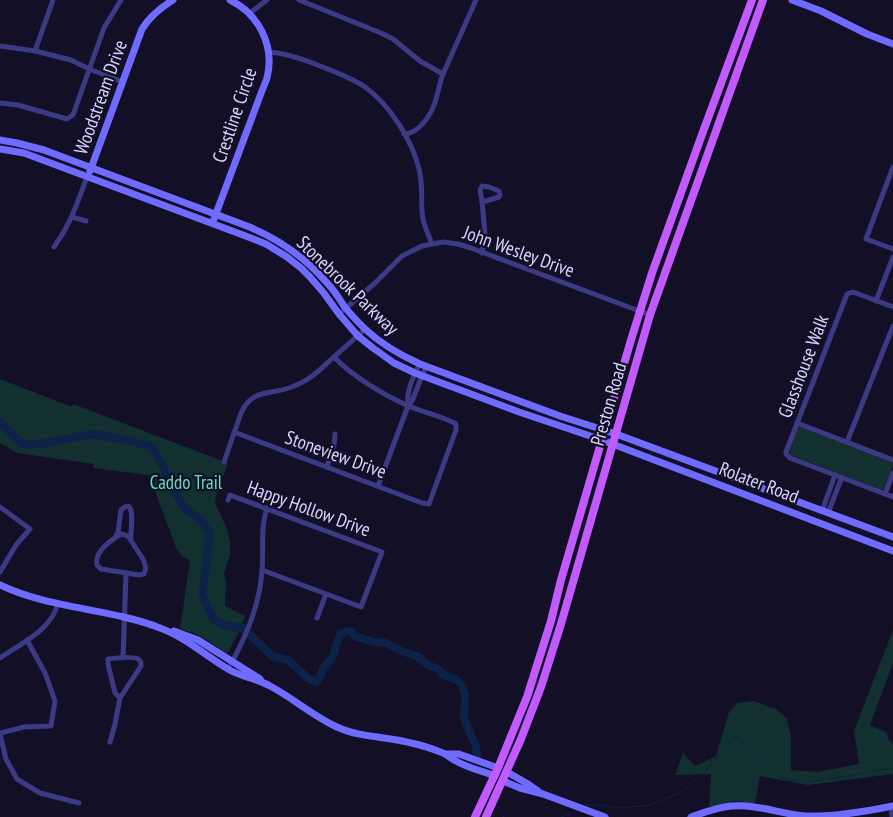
<svg xmlns="http://www.w3.org/2000/svg" width="893" height="817" font-family="'PT Sans Narrow',sans-serif">
<style>
.green{fill:#12302f}
.lines{fill:none;stroke-linecap:round;stroke-linejoin:round}
.stream{stroke:#0c2248;stroke-width:1}
.river{stroke:#0c2248;stroke-width:8}
.street{stroke:#3d3a85;stroke-width:5}
.secondary{stroke:#6f6bff;stroke-width:7}
.primary{stroke:#c25bff;stroke-width:8}
.labels{text-anchor:middle;stroke-width:4.5;stroke-linejoin:round;paint-order:stroke}
.street-label{font-size:19px;fill:#d9d4ff;stroke:#130f26}
.park-label{font-size:19px;fill:#5fe0c0;stroke:#130f26}
</style>
<rect width="100%" height="100%" fill="#130f26"/>
<!-- green -->
<g class="green">
<path d="M0,379L72,407L73,404L228,463L216,496L215,503L227,529L230,541V556L224,573L226,582L225,606L245,616L237,636L227,654C212,643 198,633 180,629L190,561L182,556L177,550L149,475L93,468L94,464L17,453L0,443Z"/>
<polygon points="799,427 801,427 892,461 893,466 884,489 882,490 790,455 789,451 797,429"/>
<polygon points="893,630 893,663 870,725 887,733 888,739 893,744 893,774 808,785 760,776 755,803 753,804 734,801 709,807 711,774 675,775 683,753 695,766 716,756 729,712 737,703 753,701 776,709 787,719 791,737 791,770 818,772 859,764 854,731"/>
</g>
<g class="lines">
<!-- stream -->
<g class="stream">
<polyline points="585,805 601,805 620,808 649,805 680,793 708,768 736,736 745,743 782,778 806,782 837,778 893,768"/>
<polyline points="501,814 504,817"/>
<polyline points="561,817 577,811"/>
</g>
<!-- river -->
<polyline class="river" points="0,422 22,444 41,444 92,434 132,441 152,447 159,459 182,505 202,522 209,533 207,563 202,594 214,620 227,626 243,628 273,657 288,660 309,679 316,682 320,677 323,668 328,663 333,656 340,634 348,631 352,632 354,636 367,640 373,642 386,643 401,651 417,656 430,666 438,669 444,675 457,680 463,686 465,696 464,719 476,746 477,756"/>
<!-- street -->
<g class="street">
<polyline points="299,0 381,33 393,39 420,61 443,74"/>
<polyline points="250,13 267,0"/>
<polyline points="0,46 35,51 71,60 89,69 123,82"/>
<polyline points="35,51 53,0"/>
<path d="M268,52C286,53 303,59 320,66C335,72 352,78 365,87C390,105 412,140 419,169C423,183 421,197 422,211C422,223 428,233 432,244"/>
<polyline points="0,103 18,105 67,119 73,115 104,28 121,0"/>
<path d="M404,134C418,134 430,116 434,105C438,95 439,84 443,74L476,0"/>
<polyline points="893,167 866,239 893,249"/>
<polygon points="482,186 489,187 499,191 500,195 499,197 486,201 482,201 480,190"/>
<polyline points="482,201 485,234 482,253"/>
<polyline points="72,217 86,221"/>
<path d="M54,247C71,224 77,203 87,177"/>
<polyline points="876,301 893,257"/>
<polyline points="893,307 853,292 847,294 786,452 786,454 790,458 893,497"/>
<polyline points="339,314 374,284 402,256 422,246 443,242 458,244 471,248 650,315"/>
<path d="M408,406C406,392 413,376 420,364"/>
<polyline points="797,423 893,460"/>
<path d="M234,432L422,503L429,504L456,430V424C443,416 424,413 409,406C385,396 352,376 334,357"/>
<polyline points="847,442 893,326"/>
<path d="M224,462L241,413C252,389 268,395 289,388C312,380 319,370 336,355C346,346 356,338 365,329"/>
<polyline points="327,466 334,445 335,434"/>
<polyline points="378,486 408,406 412,401 426,366"/>
<polyline points="885,494 893,473"/>
<polyline points="228,500 230,495 382,552 361,607 262,570"/>
<polyline points="0,507 30,529 16,545 0,572"/>
<polyline points="822,511 835,475"/>
<polyline points="828,513 842,477"/>
<path d="M121,534L125,535L128,536L143,559L146,568L144,574L139,575L101,569L97,565C94,552 111,540 121,534Z"/>
<path d="M115,538L118,532L121,510C137,494 130,533 131,538"/>
<polyline points="317,618 326,594"/>
<path d="M0,658C21,643 51,631 58,603"/>
<polyline points="123,658 126,573"/>
<path d="M231,664C247,634 260,604 262,570C264,549 260,529 267,508"/>
<polyline points="0,733 24,727 51,726 55,701 45,673 27,640"/>
<polyline points="0,734 6,759 17,779 40,793 79,803"/>
<path d="M110,742L115,724L120,698L141,666C141,662 141,661 138,659C131,656 115,658 108,659V664L115,693L120,698"/>
<polyline points="891,807 892,817"/>
</g>
<!-- secondary -->
<g class="secondary">
<polyline points="792,0 821,11 867,34 893,44"/>
<path d="M0,140L17,143L44,150L247,226C279,239 306,258 328,284C334,290 339,298 344,306C350,314 358,322 365,329C381,344 400,355 420,364L560,416L616,434L893,537"/>
<polyline points="0,149 24,153 40,159 243,235 266,244 287,257 301,268 310,277 323,292 339,314 358,336 373,348 394,363 415,373 519,412 602,440 893,551"/>
<path d="M90,171L142,29C150,16 160,8 173,0"/>
<path d="M214,219L260,96C262,90 265,84 267,78C275,46 259,14 230,0"/>
<path d="M0,585C50,609 109,608 160,628C185,637 206,656 228,669C241,677 256,678 270,686C293,698 313,716 337,727C360,738 387,736 411,743C422,745 433,749 443,753C448,755 451,759 456,761C468,768 482,771 495,776"/>
<polyline points="174,631 198,640 260,679"/>
<polyline points="446,754 459,754 498,768"/>
<polyline points="507,772 528,784 538,791"/>
<polyline points="503,781 520,788 543,794 605,817"/>
<path d="M691,817C705,812 718,807 732,806C757,804 781,814 805,816C834,817 864,812 893,806"/>
</g>
<!-- primary -->
<g class="primary">
<polyline points="475,817 498,768 527,697 551,621 561,580 631,340 652,273 704,129 752,0"/>
<polyline points="486,817 521,739 541,687 561,624 650,315 763,0"/>
</g>
</g>
<g class="labels">
<!-- street labels -->
<g class="street-label">
<text transform="translate(100 97) rotate(-70)" y="7">Woodstream Drive</text>
<text transform="translate(234 115) rotate(-71)" y="7">Crestline Circle</text>
<text transform="translate(519 251) rotate(20)" y="7">John Wesley Drive</text>
<text transform="translate(348 285) rotate(44)" y="7">Stonebrook Parkway</text>
<text transform="translate(803 366) rotate(-69)" y="7">Glasshouse Walk</text>
<text transform="translate(608 404) rotate(-74)" y="7">Preston Road</text>
<text transform="translate(336 454) rotate(20)" y="7">Stoneview Drive</text>
<text transform="translate(759 482) rotate(21)" y="7">Rolater Road</text>
<text transform="translate(309 508) rotate(20)" y="7">Happy Hollow Drive</text>
</g>
<!-- park labels -->
<g class="park-label">
<text x="186" y="489">Caddo Trail</text>
</g>
</g>
</svg>
